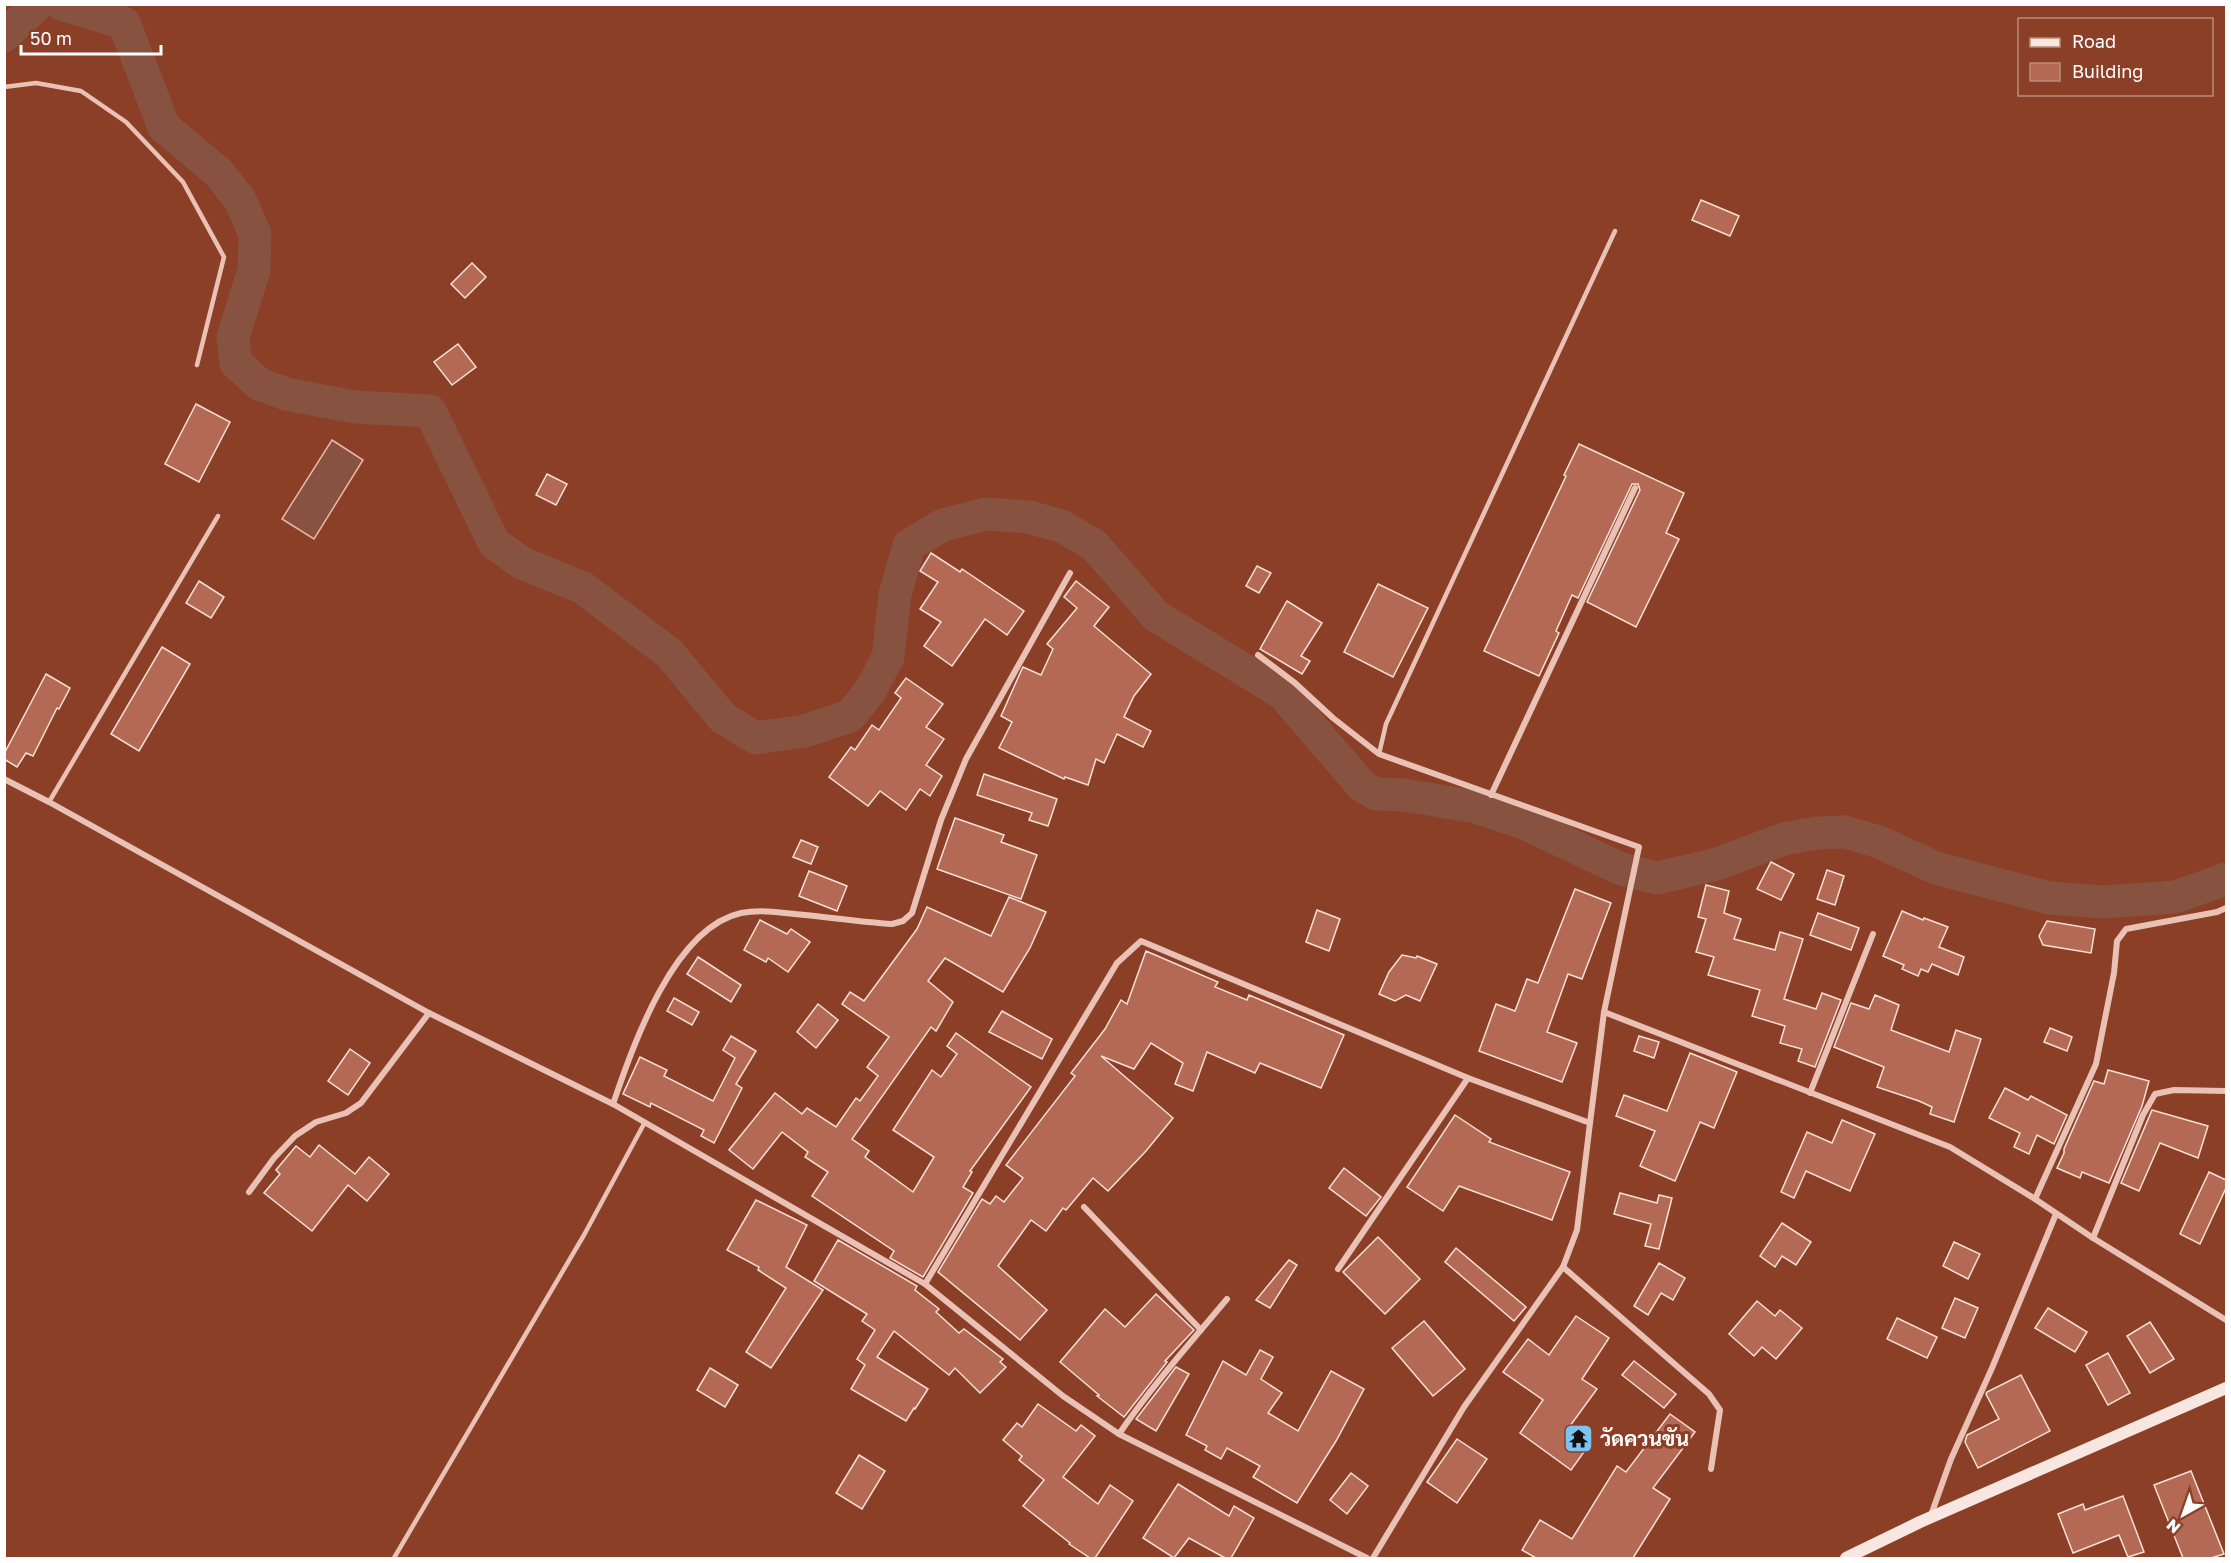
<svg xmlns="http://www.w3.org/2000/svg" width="2231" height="1563" font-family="'Golos Text',Sarabun,sans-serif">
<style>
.water{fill:#885240;stroke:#eab7aa;stroke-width:1.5}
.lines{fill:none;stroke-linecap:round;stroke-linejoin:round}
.river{stroke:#885240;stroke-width:33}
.building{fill:#b36953;stroke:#f8e0d9;stroke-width:1.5}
.service{stroke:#eac1b5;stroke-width:4.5}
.minor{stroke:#eac1b5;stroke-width:6}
.secondary{stroke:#f8e6e0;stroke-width:12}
.labels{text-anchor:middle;stroke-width:6;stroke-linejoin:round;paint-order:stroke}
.poi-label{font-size:21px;font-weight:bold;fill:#fff;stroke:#8b3f27;text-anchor:start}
</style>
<rect width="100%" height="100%" fill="#8b3f27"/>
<!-- water -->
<polygon class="water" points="332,440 363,460 314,539 282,519"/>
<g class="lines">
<!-- river -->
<g class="river">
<polyline points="61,4 124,23 164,127 218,172 240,200 255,234 254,270 233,337 236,363 259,384 286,394 355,407 430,411 494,543 522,563 583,588 669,653 723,718 756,738 805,731 850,716 870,691 888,657 895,595 909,545 943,525 986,514 1029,517 1061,526 1094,545 1156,616 1282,693 1362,786 1376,794 1404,795 1476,807 1526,824 1621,869 1657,878 1717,864 1784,839 1816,833 1845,832 1879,842 1936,868 2049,898 2103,902 2175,897 2226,879"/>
<polyline points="4,36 38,4"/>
</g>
</g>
<!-- building -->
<g class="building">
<polygon points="1701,200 1739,216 1730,236 1692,220"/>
<polygon points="472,263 486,277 465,298 451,284"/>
<polygon points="458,344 476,367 452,385 434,362"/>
<polygon points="196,404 230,422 199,482 165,464"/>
<polygon points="1579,444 1684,493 1666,533 1679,539 1636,627 1587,602 1640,490 1638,484 1632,484 1578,598 1572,595 1556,631 1559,633 1539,676 1484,651 1566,476 1564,475"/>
<polygon points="547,474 567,484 556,505 536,495"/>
<polygon points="931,553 960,572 962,569 1024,611 1007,635 985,619 952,666 924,646 941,622 920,609 938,582 920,571"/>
<polygon points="1257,566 1271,573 1259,593 1246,586"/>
<polygon points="199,581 224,597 211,618 186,603"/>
<polygon points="1076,581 1109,607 1094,626 1151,674 1134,696 1124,717 1151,731 1143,747 1117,734 1104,763 1096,759 1088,785 1065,777 1064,779 999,748 1012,722 1001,716 1021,671 1023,667 1041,675 1053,649 1047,644 1077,608 1064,597"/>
<polygon points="1378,584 1428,608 1393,677 1344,652"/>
<polygon points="1287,601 1322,623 1301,656 1310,661 1302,674 1260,649"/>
<polygon points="162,647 190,664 139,751 111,734"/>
<polygon points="46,674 70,688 59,709 57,708 33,756 26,753 17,767 4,759 4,754"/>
<polygon points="906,678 943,704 926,727 944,739 926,765 942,776 930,796 920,789 906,810 880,791 868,806 829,777 851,747 855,750 872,725 879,730 901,698 895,693"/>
<polygon points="984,774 1057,799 1048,826 1029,820 1032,813 977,795"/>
<polygon points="955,818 1004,835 1001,842 1037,855 1021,899 937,869"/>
<polygon points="801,840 818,847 811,864 793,857"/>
<polygon points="1771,862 1794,874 1781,900 1757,889"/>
<polygon points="1827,870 1844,876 1835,905 1817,899"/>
<polygon points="809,871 847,886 837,911 799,896"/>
<polygon points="1706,885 1729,891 1724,913 1741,919 1734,939 1775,950 1780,932 1803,939 1784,999 1816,1009 1822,993 1841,1000 1815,1067 1798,1061 1802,1049 1780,1043 1785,1026 1752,1016 1760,990 1708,975 1714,957 1696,952 1706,919 1698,917"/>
<polygon points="1575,889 1611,903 1582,979 1568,974 1547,1032 1577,1043 1562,1082 1479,1051 1496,1004 1515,1011 1527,979 1538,983"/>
<polygon points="1009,897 1046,912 1030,948 1003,992 945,958 928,981 953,1002 936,1031 931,1027 852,1139 869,1151 865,1157 913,1192 934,1157 893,1130 932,1070 941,1077 957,1054 947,1046 956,1033 1031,1087 970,1171 972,1172 963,1187 973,1193 923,1277 890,1258 894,1251 812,1196 828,1172 805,1157 808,1152 782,1132 753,1169 729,1150 775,1093 802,1114 807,1108 836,1127 856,1098 860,1101 878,1076 867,1067 889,1037 842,1004 850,992 864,1001 917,929 927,907 991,936"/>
<polygon points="1317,910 1340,919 1329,951 1306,942"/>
<polygon points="1902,911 1923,920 1924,918 1948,927 1939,947 1964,957 1958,975 1932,964 1928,972 1921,969 1918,976 1902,969 1904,965 1883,956"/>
<polygon points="1818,913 1859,928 1851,950 1810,935"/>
<polygon points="760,920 787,934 791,929 810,942 788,972 768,958 766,962 744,950"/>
<polygon points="2047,921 2095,929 2091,953 2043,945 2039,936"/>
<polygon points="1146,951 1218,982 1215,987 1247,1000 1249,995 1344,1035 1321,1088 1260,1063 1255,1073 1207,1052 1193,1091 1175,1084 1183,1063 1151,1043 1134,1069 1101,1056 1173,1118 1146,1151 1108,1191 1093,1178 1066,1210 1063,1208 1046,1231 1031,1220 998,1266 1047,1310 1020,1340 938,1272 982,1199 990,1204 996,1196 1004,1202 1023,1178 1006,1165 1075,1076 1071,1073 1105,1029 1121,1000 1127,1004"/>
<polygon points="1402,955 1416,958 1417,956 1437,964 1420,1001 1406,995 1395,1001 1379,994 1389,972"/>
<polygon points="698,957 741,985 731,1002 687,974"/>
<polygon points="1875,995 1899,1005 1891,1030 1949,1052 1956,1030 1981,1039 1954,1122 1930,1114 1932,1107 1919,1101 1877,1087 1884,1067 1834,1047 1851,1003 1869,1009"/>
<polygon points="674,998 699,1012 692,1025 667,1011"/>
<polygon points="818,1004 838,1020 816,1048 797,1032"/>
<polygon points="1002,1011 1052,1039 1042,1059 989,1032"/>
<polygon points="2050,1028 2072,1037 2067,1051 2044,1042"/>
<polygon points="731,1036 756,1051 736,1084 742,1088 714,1143 701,1136 704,1130 651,1103 650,1107 623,1094 640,1057 667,1070 664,1076 713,1101 735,1058 723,1050"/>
<polygon points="1639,1036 1659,1042 1654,1058 1634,1051"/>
<polygon points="350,1049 370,1063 348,1095 328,1081"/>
<polygon points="1690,1053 1737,1072 1714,1128 1700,1122 1675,1181 1640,1166 1655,1131 1616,1116 1624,1095 1667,1111"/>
<polygon points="2108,1070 2149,1081 2142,1106 2109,1183 2082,1172 2080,1178 2057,1168 2064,1153 2064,1149 2094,1081 2104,1084"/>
<polygon points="2005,1088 2028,1100 2031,1096 2067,1115 2054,1144 2037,1135 2029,1154 2014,1147 2020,1133 1989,1118"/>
<polygon points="2152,1110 2208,1126 2198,1158 2160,1143 2139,1191 2121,1183"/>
<polygon points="1455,1115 1491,1139 1489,1142 1570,1172 1552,1220 1459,1186 1443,1211 1407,1187"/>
<polygon points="1842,1120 1875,1134 1850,1191 1806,1171 1794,1198 1781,1192 1807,1132 1832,1143"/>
<polygon points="319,1145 355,1174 369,1157 389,1174 367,1201 348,1185 312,1231 264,1193 280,1174 276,1170 296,1146 310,1157"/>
<polygon points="1344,1168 1381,1197 1366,1216 1329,1188"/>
<polygon points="2209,1172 2226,1180 2226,1188 2200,1244 2180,1234"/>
<polygon points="1620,1193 1657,1203 1659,1195 1672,1198 1659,1249 1645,1246 1651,1224 1614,1214"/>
<polygon points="756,1200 807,1225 786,1267 823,1290 771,1368 746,1352 786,1288 758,1270 759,1267 727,1250"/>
<polygon points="1782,1223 1811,1242 1796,1265 1782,1256 1775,1267 1760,1256"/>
<polygon points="1378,1237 1420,1279 1385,1314 1343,1272"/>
<polygon points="838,1240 917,1286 915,1290 939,1309 936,1312 959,1333 964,1329 1003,1359 1000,1362 1006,1367 980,1393 955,1368 949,1375 894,1331 877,1357 928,1389 915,1409 914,1408 906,1421 851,1389 865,1365 857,1359 875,1330 862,1321 867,1314 814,1281"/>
<polygon points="1954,1242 1980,1254 1968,1279 1943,1266"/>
<polygon points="1456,1248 1526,1307 1514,1321 1445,1262"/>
<polygon points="1289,1260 1297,1265 1270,1308 1256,1300"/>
<polygon points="1659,1263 1685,1278 1673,1300 1661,1293 1648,1315 1634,1306"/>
<polygon points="1156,1294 1194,1330 1165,1361 1167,1362 1124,1417 1097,1396 1099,1395 1060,1362 1105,1309 1125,1327"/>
<polygon points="1955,1298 1978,1308 1965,1338 1942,1328"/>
<polygon points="1757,1301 1775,1316 1780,1310 1802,1328 1776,1359 1762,1347 1754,1356 1729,1334"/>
<polygon points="2048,1308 2087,1332 2075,1352 2035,1328"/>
<polygon points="1576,1316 1609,1338 1582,1379 1597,1389 1567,1430 1589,1445 1571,1470 1520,1433 1543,1400 1503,1372 1528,1339 1549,1355"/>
<polygon points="1897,1318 1937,1337 1927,1358 1887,1339"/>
<polygon points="1424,1321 1465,1369 1433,1396 1392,1348"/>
<polygon points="2150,1322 2174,1359 2150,1373 2127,1336"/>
<polygon points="1260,1350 1273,1357 1261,1379 1282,1393 1268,1413 1298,1431 1331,1371 1364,1389 1336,1441 1297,1503 1253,1477 1260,1466 1227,1448 1221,1459 1205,1450 1207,1446 1186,1435 1223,1361 1246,1375"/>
<polygon points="2108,1353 2130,1393 2108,1405 2086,1365"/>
<polygon points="1634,1361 1676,1394 1664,1408 1622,1375"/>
<polygon points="1176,1367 1189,1374 1156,1431 1136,1419"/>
<polygon points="710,1368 738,1385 725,1407 697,1390"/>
<polygon points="2021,1375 2050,1431 1978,1468 1965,1442 1967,1435 1999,1419 1986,1394 1987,1392"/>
<polygon points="1038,1404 1076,1431 1081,1425 1095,1436 1063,1477 1098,1504 1110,1485 1133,1501 1095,1558 1090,1558 1069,1544 1070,1543 1023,1506 1044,1480 1019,1460 1022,1456 1003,1440 1017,1423 1022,1427"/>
<polygon points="1670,1414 1695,1432 1653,1488 1670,1499 1633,1558 1536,1558 1522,1550 1540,1520 1572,1539 1617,1466 1626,1472"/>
<polygon points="1457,1439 1487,1459 1457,1503 1427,1482"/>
<polygon points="859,1455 885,1471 862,1509 836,1493"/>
<polygon points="2191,1471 2224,1554 2211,1558 2183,1558 2154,1485"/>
<polygon points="1351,1473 1368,1486 1347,1514 1330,1500"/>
<polygon points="1178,1484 1229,1516 1234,1506 1254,1518 1231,1558 1225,1558 1189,1538 1174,1558 1143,1538"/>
<polygon points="2123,1496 2144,1552 2128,1557 2119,1535 2073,1553 2058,1514 2083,1504 2085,1510"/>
</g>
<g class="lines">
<!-- service -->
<g class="service">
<polyline points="4,87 36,83 81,91 126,122 183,182 224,257 197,365"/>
<polyline points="1379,754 1386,724 1615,231"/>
<polyline points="49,802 218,516"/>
<polyline points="394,1558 584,1235 645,1122"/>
</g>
<!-- minor -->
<g class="minor">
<polyline points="4,779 49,802 429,1013 613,1104 925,1284 1063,1396 1119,1434 1367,1558"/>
<polyline points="1491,795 1635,488"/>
<polyline points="1604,1012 1950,1147 2035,1199 2093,1238 2226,1320"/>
<polyline points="1810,1093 1873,934"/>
<path d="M613,1104C633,1046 673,928 741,913C762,909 784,913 805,915C834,918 863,922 892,924L903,921L912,913L941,820L966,759L1070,573"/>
<polyline points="249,1192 274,1158 295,1136 316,1122 346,1113 361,1103 429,1013"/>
<polyline points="2035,1199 2096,1064 2114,973 2117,941 2126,929 2217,912 2226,908"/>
<polyline points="1084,1207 1201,1330"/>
<polyline points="2093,1238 2143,1115 2155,1094 2174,1090 2226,1091"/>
<polyline points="1563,1267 1709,1394 1720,1410 1711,1469"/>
<polyline points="1338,1269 1468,1078"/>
<polyline points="925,1284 1117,963 1141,941 1468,1078 1590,1123 1604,1012 1639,847 1379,754 1333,718 1295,683 1258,655"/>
<path d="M1119,1434C1152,1386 1190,1343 1227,1299"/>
<polyline points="1931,1515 1951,1459 1992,1368 2056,1214"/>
<polyline points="1373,1558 1464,1407 1563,1267 1577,1230 1590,1123"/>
</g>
<!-- secondary -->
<polyline class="secondary" points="1846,1558 1920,1522 2226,1388"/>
</g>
<!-- icons -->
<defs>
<symbol id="temple-square" viewBox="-11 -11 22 22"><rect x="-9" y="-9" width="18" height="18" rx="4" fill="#7bc4f2" stroke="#8b3f27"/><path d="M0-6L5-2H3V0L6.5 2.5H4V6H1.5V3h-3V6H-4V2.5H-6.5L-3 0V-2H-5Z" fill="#111"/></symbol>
</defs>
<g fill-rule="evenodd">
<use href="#temple-square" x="1562" y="1422" width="33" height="33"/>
</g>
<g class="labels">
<!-- poi labels -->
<g class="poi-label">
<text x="1600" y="1446">วัดควนขัน</text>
</g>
</g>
<!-- border -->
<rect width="2231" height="1563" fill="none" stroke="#ffffff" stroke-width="12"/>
<!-- legend -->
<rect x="2018" y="18" width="195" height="78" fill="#8b3f27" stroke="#b98c7d" stroke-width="1.5"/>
<rect x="2030" y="38" width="30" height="9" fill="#f8e6e0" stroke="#b98c7d" stroke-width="1.5"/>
<text x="2072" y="48" font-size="18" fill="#ffffff">Road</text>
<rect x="2030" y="63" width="30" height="18" fill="#b36953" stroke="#b98c7d" stroke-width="1.5"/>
<text x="2072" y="78" font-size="18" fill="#ffffff">Building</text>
<!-- north arrow -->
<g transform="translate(2183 1515) rotate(220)" stroke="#8b3f27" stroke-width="4.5" paint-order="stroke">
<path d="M0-4.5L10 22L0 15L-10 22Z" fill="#ffffff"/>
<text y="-9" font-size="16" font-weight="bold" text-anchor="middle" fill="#ffffff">N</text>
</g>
<!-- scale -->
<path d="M21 45v9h140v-9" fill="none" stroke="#ffffff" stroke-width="3"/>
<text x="30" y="45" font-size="18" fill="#ffffff" stroke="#8b3f27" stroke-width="4.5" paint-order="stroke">50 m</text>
</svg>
